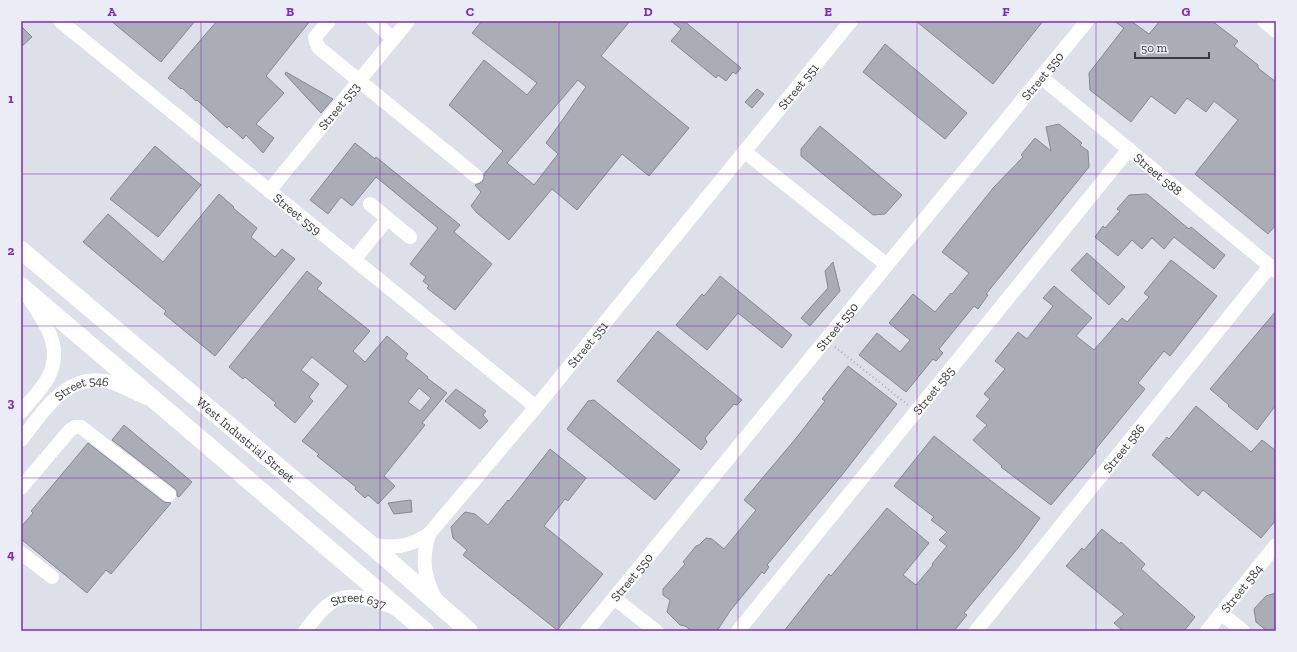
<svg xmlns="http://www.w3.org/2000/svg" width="1297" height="652" font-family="'Zilla Slab',serif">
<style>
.building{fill:#abadb6;stroke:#868891;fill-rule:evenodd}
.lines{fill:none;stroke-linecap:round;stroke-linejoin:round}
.path{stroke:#abadb5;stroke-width:2;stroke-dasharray:1 3;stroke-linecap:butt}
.minor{stroke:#fff;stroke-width:14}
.major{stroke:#fff;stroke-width:18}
.grid{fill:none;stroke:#7b2cbf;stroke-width:1;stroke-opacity:0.55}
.labels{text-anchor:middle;stroke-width:3;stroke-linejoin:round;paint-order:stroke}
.street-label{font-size:13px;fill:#393a3e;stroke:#eaedf6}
.neatline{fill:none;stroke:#7b2cbf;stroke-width:1.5}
.grid-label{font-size:13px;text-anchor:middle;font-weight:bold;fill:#7b2cbf}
</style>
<rect width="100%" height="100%" fill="#dddfe9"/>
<!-- building -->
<g class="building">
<polygon points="111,21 195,21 161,62"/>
<polygon points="217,21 310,21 266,76 284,93 256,124 274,138 263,153 246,135 243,139 229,126 227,128 197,100 196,101 182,88 181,89 168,78"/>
<path d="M482,21H630L601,56L689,128L649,176L622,154L577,210L552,189L509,240L477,213L471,206L481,192L475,185L482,182L484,178V174L503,151L449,105L484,60L527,95L537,83L472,33ZM578,80L586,87L546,143L558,154L534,185L507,163Z"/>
<polygon points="671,21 684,21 741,68 736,74 733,72 726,81 718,75 716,78 671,41 681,29"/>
<polygon points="916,21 1043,21 993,84"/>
<polygon points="1114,21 1131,21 1149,34 1160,21 1212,21 1238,41 1234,46 1258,65 1258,68 1276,82 1276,225 1268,234 1195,174 1238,120 1214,101 1206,112 1187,98 1175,114 1151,96 1131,122 1090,90 1089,73 1124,28"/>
<polygon points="21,26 32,37 21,47"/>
<polygon points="885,44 967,113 945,139 863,72"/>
<polygon points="286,72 333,99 321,113 285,74"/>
<polygon points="757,89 764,94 752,108 745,102"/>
<polygon points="1059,124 1082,143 1080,145 1088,151 1089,167 986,294 988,295 978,309 974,306 939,349 943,353 936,361 933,359 906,392 859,355 877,333 900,352 910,340 889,323 913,294 935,312 951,293 952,294 969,273 942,252 994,187 1023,157 1021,155 1035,138 1051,151 1046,127"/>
<polygon points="820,126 902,195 885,214 873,215 801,156 801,149"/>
<polygon points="355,143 375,159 376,157 460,225 454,232 492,264 455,310 427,288 429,286 423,281 426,277 410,264 438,228 376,177 352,206 341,197 328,214 310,200"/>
<polygon points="155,146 201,185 158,237 110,199"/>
<polygon points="219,194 234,207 233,208 257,228 251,237 275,257 282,249 295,259 215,356 164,314 166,311 83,242 108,214 163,262"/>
<polygon points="1147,194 1189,229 1191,227 1225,255 1214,269 1174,237 1164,249 1152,238 1142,249 1132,240 1118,256 1095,237 1103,226 1105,228 1120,211 1117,209 1129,195"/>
<polygon points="1087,253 1125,287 1109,305 1071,270"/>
<polygon points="1171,260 1217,296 1170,356 1164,351 1138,383 1145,389 1095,450 1096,452 1051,505 1001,467 1002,466 973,440 987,425 976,416 990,399 984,394 1005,369 995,361 1018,332 1027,339 1053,306 1043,298 1054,286 1092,318 1076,336 1094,350 1122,318 1127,322 1149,297 1144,293"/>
<polygon points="833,262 840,291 810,326 801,318 828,288 825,271"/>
<path d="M307,271L322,283L317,289L370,331L353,351L365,362L387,336L408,354L405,358L428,377L427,378L447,393L422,423L425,425L384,476L395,486L378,504L368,495L365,498L355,489L356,487L317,456L319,454L302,441L348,386L312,357L301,370L319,384L309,397L313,401L295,423L274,405L276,403L245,377L243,379L229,367ZM419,388L431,398L420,411L408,402Z"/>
<polygon points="720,276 792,335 782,348 738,313 707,350 676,325 702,294 704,296"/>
<polygon points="1276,311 1276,405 1257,430 1228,406 1229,405 1210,389"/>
<polygon points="658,331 742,400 737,405 734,404 705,438 707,442 701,450 617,381"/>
<polygon points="848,366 897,404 842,475 767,565 769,567 764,574 762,572 730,611 717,631 692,631 685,626 680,625 667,612 670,600 663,595 663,589 685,564 683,562 696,546 699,545 706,538 712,539 724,549 756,510 744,500 797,437 825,401 822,399"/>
<polygon points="456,389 486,411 483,415 488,421 480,429 445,401"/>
<polygon points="594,400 680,470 655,500 567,429 588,401"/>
<polygon points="1196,406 1251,452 1262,440 1276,451 1276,520 1261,538 1203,490 1198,496 1152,455 1167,437 1169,439"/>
<polygon points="124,425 192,482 179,497 177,496 177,491 174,488 112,440"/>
<polygon points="934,436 982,474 1040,518 1018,548 964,613 967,615 954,631 784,631 829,574 831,576 887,508 929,543 903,575 916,585 933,565 932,564 947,546 939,540 947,532 931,520 934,517 894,486"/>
<polygon points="88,443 164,502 171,503 111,574 106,570 87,593 21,539 21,527 33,513 31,511"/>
<polygon points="550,449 586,478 568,501 565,499 544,526 603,574 557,630 463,555 467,550 453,538 451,527 465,512 475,514 488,525 508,500 509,501"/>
<polygon points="411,500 412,512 394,514 388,503"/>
<polygon points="1102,529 1120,544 1121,542 1145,564 1141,569 1195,617 1184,631 1123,631 1114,623 1124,614 1066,566 1082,548 1084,550"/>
<polygon points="1276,593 1276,631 1267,631 1256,622 1254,609 1266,596"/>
</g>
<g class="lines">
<!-- path -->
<polyline class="path" points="835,347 908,405"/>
<!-- minor -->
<g class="minor">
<path id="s1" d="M60,21L536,407"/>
<polyline points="329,21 315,37 316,42 319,48 476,176"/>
<polyline points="374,21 393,39"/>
<polyline points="1264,21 1276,31"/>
<path id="s2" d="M1041,77L1276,271"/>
<polyline points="745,152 887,265"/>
<path id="s3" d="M269,191L408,21"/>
<polyline points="370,204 410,237"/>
<polyline points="354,260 387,219"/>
<path d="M21,412C30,401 41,390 48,378C65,346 43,321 27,295"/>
<path id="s4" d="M21,440C45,410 68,369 113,383C124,387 135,393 146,398"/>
<polyline points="21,488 70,430 75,427 81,427 169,495"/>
<path d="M429,534C421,561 424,575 436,601"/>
<path id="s5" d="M370,544C393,549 409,547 429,534L536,407L851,21"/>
<polyline points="21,553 52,577"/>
<polyline points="614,598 656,631"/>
<polyline points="1222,614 1243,631"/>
<path id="s6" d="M305,631C312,622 319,612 328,605C348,588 374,601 395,608"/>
<path id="s7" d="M587,631L1087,21"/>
<path id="s8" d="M738,631L1129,149"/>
<path id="s9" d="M976,631L1270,266"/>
<path id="s10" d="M1207,631L1276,545"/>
</g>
<!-- major -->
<g class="major">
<path id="s11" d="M21,250L370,544L469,631"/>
<polyline points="21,286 425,631"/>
</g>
</g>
<!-- grid -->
<path class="grid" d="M201,21V631M380,21V631M559,21V631M738,21V631M917,21V631M1096,21V631M21,174H1276M21,326H1276M21,478H1276"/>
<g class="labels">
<!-- street labels -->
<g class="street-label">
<text dy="5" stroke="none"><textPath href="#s7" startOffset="718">Street 550</textPath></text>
<text dy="5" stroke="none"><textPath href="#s5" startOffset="642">Street 551</textPath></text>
<text dy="5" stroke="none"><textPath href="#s3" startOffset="110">Street 553</textPath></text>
<text dy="5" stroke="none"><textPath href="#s2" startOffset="152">Street 588</textPath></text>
<text dy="5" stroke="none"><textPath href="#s1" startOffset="306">Street 559</textPath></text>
<text dy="5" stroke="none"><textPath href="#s7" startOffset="394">Street 550</textPath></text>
<text dy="5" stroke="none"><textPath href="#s5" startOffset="309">Street 551</textPath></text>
<text dy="5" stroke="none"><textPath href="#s8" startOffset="310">Street 585</textPath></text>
<text dy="5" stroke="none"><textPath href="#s4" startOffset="84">Street 546</textPath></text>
<text dy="5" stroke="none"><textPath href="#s11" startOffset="294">West Industrial Street</textPath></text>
<text dy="5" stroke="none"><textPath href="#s9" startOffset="235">Street 586</textPath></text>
<text dy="5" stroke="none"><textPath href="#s7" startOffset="70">Street 550</textPath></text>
<text dy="5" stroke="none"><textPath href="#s10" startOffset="55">Street 584</textPath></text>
<text dy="5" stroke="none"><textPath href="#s6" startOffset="67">Street 637</textPath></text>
</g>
</g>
<!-- border -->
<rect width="1297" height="652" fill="none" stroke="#eaedf6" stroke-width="44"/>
<!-- scale -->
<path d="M1135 52v6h74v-6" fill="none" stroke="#393a3e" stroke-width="2"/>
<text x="1141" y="52" font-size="12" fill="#393a3e" stroke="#eaedf6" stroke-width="3" paint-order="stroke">50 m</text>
<rect x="22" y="22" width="1253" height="608" class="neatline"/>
<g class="grid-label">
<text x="112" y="16">A</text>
<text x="290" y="16">B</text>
<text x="470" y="16">C</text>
<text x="648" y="16">D</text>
<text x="828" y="16">E</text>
<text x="1006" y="16">F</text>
<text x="1186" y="16">G</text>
<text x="11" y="103">1</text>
<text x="11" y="255">2</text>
<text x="11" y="407">3</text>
<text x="11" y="559">4</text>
</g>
</svg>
